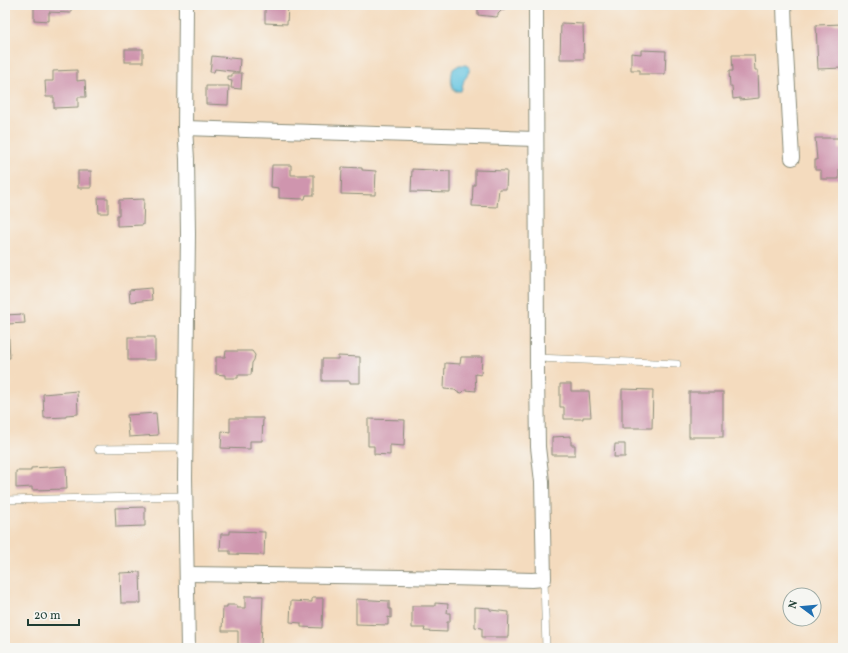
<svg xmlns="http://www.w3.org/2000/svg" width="848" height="653" font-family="Vollkorn,serif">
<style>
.water{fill:#61c3e0;stroke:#40808a}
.building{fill:#cf95ae}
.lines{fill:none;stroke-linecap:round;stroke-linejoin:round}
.lane-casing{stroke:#8a8c79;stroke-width:8}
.street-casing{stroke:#8a8c79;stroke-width:16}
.lane{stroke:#fff;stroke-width:7}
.street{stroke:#fff;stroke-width:14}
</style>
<rect width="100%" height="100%" fill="#f6f6f2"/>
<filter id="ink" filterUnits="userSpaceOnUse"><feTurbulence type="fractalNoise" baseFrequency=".025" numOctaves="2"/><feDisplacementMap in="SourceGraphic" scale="8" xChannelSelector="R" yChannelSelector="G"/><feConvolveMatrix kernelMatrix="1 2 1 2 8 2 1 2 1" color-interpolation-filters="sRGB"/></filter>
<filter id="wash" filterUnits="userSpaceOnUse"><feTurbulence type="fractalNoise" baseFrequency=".012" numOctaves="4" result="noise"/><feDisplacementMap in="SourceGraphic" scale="16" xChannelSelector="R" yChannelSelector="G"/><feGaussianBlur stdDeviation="0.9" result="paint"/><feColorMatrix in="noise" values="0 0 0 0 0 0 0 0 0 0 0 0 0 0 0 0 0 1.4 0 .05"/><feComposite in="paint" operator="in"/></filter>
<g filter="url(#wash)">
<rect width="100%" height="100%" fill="#f4dbbe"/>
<!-- water -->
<path class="water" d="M459,65H466L470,68V72L464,80L461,91H455C450,85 451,76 453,69Z"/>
<g id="blocks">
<!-- building -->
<g class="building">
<polygon points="34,5 71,5 71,13 49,12 49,21 34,20"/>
<polygon points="259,5 288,5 287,24 265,23 265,8 259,8"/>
<polygon points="474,5 506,5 505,10 502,10 498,14 498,16 496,17 478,15 478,6 474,6"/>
<polygon points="561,23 583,24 584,59 560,59"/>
<polygon points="843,24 843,68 818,69 816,25"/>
<rect x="125" y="49" width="18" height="13"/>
<polygon points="641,50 666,51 665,74 640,74 640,70 631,70 631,53 641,54"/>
<polygon points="732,55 754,55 755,70 758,70 759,98 740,100 740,98 733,99 732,87 730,87 729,71 733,71"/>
<polygon points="212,56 240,59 239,72 215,69 214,72 210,72"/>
<polygon points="77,70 77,81 85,80 86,97 78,97 78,107 54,108 54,97 46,97 45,81 53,81 53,71"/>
<polygon points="232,73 242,73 241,89 231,88 232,81 228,80 228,76 232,76"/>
<polygon points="206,86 229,86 228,105 206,104"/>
<polygon points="815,138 839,138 839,149 843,149 843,169 839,169 839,179 821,179 821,170 815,170 815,160 817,160"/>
<polygon points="272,165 291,165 291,175 314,175 314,195 306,195 305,199 279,198 279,188 271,187"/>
<polygon points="342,167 362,168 362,170 376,171 375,195 341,194"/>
<polygon points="412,169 450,171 450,193 411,192"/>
<polygon points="475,170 507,171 506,189 499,189 497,207 472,206 473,185 475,185"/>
<rect x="78" y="171" width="13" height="17"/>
<polygon points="98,198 108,198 108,213 99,213"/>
<polygon points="144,199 143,225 117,226 117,215 119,215 119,200"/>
<polygon points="151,288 152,300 130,302 129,290"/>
<polygon points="24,314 25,323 8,324 10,358 5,358 5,315"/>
<rect x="128" y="337" width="27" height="23"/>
<polygon points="226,351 252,351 255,355 254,360 252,363 251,375 238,375 238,378 225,378 225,375 216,374 216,357 225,357"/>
<polygon points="338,356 360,357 360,383 350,383 350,381 322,381 322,359 338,359"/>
<polygon points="461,357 482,357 481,375 475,374 476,391 465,390 462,393 457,392 455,390 444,389 445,363 460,364"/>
<polygon points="560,384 571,384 571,391 589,391 591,417 583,417 583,419 564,419 564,407 560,407"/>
<polygon points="622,389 653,390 652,428 622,428"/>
<polygon points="77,391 78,414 66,415 66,417 44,418 43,394"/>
<rect x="689" y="392" width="34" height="45"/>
<polygon points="156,413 158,435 129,437 127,415"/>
<polygon points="230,418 263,418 262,441 250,441 250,449 221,448 222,431 230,432"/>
<polygon points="368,419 405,420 404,446 390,445 390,455 374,454 374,446 368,446"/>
<polygon points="571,436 571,445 575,445 575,455 552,455 552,437"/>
<polygon points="615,444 625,444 625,457 614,457"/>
<polygon points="66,466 67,489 32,490 32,487 16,488 16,471 31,471 31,468"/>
<polygon points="145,507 145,526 116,527 115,508"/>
<polygon points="230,531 265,532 264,555 230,554 230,551 220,551 221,534 230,534"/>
<polygon points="140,572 141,603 121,603 120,573"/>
<polygon points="245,596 263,596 261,646 238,646 238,631 222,631 223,607 227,607 227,605 237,605 237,608 245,608"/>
<polygon points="312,598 323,598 322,628 301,627 301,623 290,622 291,601 312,602"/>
<polygon points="356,599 389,601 389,609 391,609 391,618 388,617 388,625 356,624"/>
<polygon points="435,603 448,604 447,613 450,613 450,622 447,622 447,632 424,631 425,628 412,628 412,606 435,606"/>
<polygon points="475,607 490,608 490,610 509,612 508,637 482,637 482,628 475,627"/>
</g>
</g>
</g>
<g filter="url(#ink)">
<use href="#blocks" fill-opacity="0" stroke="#8a8c79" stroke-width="1"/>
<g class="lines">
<defs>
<g id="lane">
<polyline points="537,358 677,364"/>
<polyline points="98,449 185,448"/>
<polyline points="5,500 185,496"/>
<polyline points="544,579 546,648"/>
</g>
<g id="street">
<polyline points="186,5 185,128 187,159 188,234 185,478 188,648"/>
<polyline points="784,5 785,35 792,158"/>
<polyline points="185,128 536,139"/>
<polyline points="188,574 401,577 532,580 544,579 542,482 538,447 537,372 536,5"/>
</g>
</defs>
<!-- lane casing -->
<use href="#lane" class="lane-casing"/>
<!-- street casing -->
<use href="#street" class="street-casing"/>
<!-- lane -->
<use href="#lane" class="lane"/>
<!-- street -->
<use href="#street" class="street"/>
</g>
</g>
<!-- margin -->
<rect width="848" height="653" fill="none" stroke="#f6f6f2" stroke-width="20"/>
<!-- north arrow -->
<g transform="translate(802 607) rotate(286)"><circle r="19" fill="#f6f6f2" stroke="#a0aca6"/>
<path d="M0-3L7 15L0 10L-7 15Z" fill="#1f6fb2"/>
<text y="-6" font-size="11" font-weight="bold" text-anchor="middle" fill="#1f3d34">N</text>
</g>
<!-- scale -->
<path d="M28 619v6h51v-6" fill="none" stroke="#1f3d34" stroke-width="2"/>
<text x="34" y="619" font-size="12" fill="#1f3d34" stroke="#f6f6f2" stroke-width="3" paint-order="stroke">20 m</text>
</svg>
